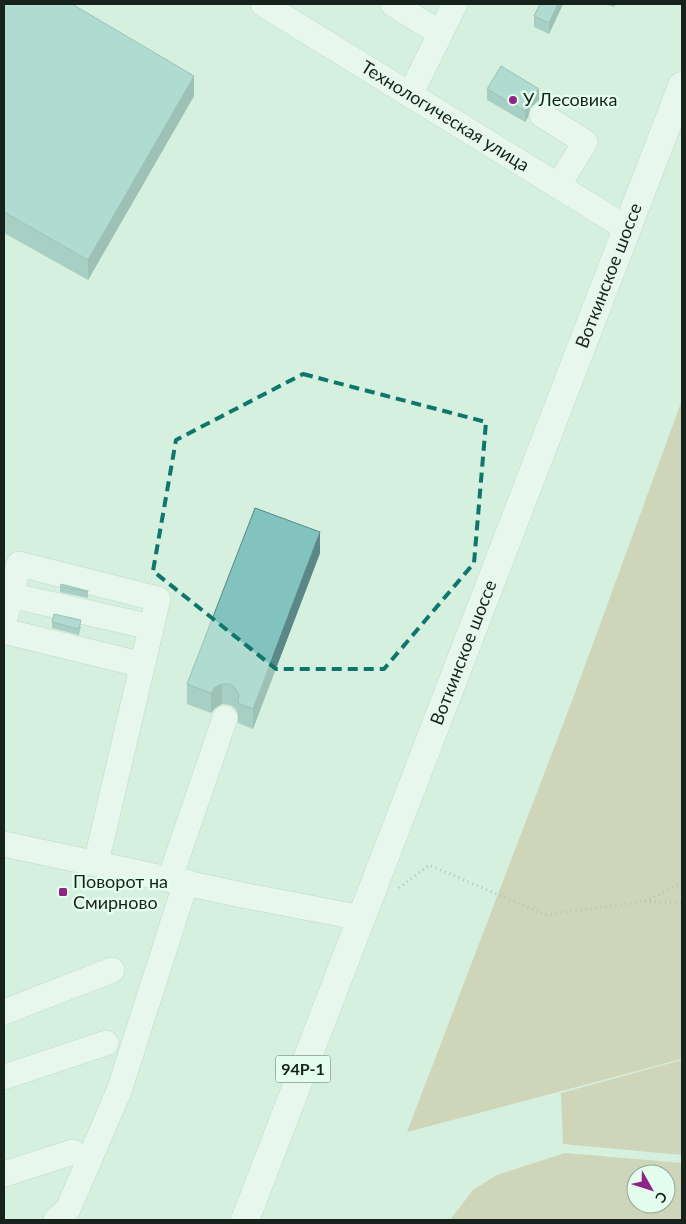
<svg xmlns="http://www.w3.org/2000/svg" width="686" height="1224" font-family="Lato,sans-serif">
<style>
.green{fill:#c6b389;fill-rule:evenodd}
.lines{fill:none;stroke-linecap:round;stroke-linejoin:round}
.minor-casing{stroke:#a3bcab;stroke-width:26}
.major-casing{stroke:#a3bcab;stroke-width:29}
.path{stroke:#83968a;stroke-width:3;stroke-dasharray:1 4;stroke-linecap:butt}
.minor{stroke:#fff;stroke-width:25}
.major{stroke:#fff;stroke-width:28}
.wall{fill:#70a7a4}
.shaded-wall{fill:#5b8886}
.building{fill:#82c2bf;stroke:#5b8886}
.marked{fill:none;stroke:#0f766e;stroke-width:4;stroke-dasharray:10 6;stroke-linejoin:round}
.poi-dot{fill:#8f2387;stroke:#e3feec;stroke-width:2}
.labels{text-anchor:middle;stroke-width:5;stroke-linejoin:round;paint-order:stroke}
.shield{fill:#e3feec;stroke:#55645a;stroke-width:1}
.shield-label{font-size:16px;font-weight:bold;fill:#18221c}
.poi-label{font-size:18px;fill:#18221c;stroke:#e3feec;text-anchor:start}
.street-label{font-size:18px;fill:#18221c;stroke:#e3feec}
</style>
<rect width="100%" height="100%" fill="#d6f0df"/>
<!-- green -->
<g class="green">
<polygon points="682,400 682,1059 407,1132 575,693"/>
<polygon points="682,1060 682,1155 563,1144 561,1093"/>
<path d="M565,1153L682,1163V1220H450L473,1190L497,1175ZM636,1174H666V1204H636Z"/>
</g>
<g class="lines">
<defs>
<g id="minor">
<path id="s1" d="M263,4L628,229"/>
<polyline points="393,4 440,33"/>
<polyline points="410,95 455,4"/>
<polyline points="542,115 585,142 558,186"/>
<polyline points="10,595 151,627"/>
<polyline points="4,621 19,564 158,599 96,863"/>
<polyline points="4,631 143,665"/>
<polyline points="4,844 242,895 362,918"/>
<polyline points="170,878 225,718"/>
<polyline points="4,1012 112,970"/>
<polyline points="4,1077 106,1043"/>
<polyline points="4,1174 73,1152"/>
<polyline points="56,1220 68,1209 119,1091 186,882"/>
</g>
<g id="major">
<path id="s2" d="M245,1220L682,86"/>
</g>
</defs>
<!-- minor casing -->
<use href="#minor" class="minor-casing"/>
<!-- major casing -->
<use href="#major" class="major-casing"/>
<!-- path -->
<g class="path">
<polyline points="399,888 429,865 546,915 645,901 682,903"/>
<polyline points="645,901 682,883"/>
</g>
<!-- minor -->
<use href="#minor" class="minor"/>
<!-- major -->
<use href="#major" class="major"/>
</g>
<!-- wall -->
<g class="wall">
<polygon points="4,4 194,96 88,280 4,233"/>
<polygon points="540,4 563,4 549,34 534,27 534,16"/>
<polygon points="605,4 616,4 614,7"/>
<polygon points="487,89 539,100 530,108 528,117 525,122 487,100"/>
<polygon points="320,553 253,729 238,723 238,714 235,708 230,705 222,704 215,708 211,713 187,704 187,684"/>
<polygon points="60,586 88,591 88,598 60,592"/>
<polygon points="52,622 81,626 79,635 52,628"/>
</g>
<!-- shaded-wall -->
<g class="shaded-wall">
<polygon points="558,4 563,4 549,34 549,23"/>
<polygon points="194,76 194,96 88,280 88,260"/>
<polygon points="539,89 539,100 530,108 528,117 525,122 525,111 530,97"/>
<polygon points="320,532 320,553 253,729 253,709"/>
<polygon points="222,684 222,704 215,708 211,713 211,693 215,687"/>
</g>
<!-- building -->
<g class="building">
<polygon points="4,4 72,4 194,76 88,260 4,212"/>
<polygon points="540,4 558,4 549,23 534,16"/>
<polygon points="501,66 539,89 530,97 528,107 525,111 487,89"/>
<polygon points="255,508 320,532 253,709 238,703 239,695 235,688 230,684 222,684 215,687 211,693 187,684"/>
<polygon points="61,584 88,591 88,592 60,586"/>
<polygon points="54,614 81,620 79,629 52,622"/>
</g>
<!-- marked area -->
<path d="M0 0H686V1224H0ZM303,374L486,422L474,563L384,669H276L153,571L176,440Z" fill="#d6f0df" fill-opacity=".55" fill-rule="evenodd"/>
<path class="marked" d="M303,374L486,422L474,563L384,669H276L153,571L176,440Z"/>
<!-- markers -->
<g class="poi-dot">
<circle cx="513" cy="100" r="5"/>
<rect x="58" y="887" width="10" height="10" rx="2.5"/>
</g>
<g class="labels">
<!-- shield labels -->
<rect class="shield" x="275.5" y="1055.5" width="55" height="27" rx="4"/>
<g class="shield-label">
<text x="303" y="1075">94Р-1</text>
</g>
<!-- poi labels -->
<g class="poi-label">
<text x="523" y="106">У Лесовика</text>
<text x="73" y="888">Поворот на<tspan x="73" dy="21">Смирново</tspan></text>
</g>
<!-- street labels -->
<g class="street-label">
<text dy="6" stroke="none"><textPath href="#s1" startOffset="214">Технологическая улица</textPath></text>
<text dy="6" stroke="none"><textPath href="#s2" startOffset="1012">Воткинское шоссе</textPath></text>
<text dy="6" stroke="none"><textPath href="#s2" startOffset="608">Воткинское шоссе</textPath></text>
</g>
</g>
<!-- border -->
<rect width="686" height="1224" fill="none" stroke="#18221c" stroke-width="10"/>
<!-- north arrow -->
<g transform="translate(651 1189) rotate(129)"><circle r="24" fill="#e3feec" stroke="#92a699"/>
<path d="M0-4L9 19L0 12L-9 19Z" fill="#8f2387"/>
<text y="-8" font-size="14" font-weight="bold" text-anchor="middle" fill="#18221c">С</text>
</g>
</svg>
